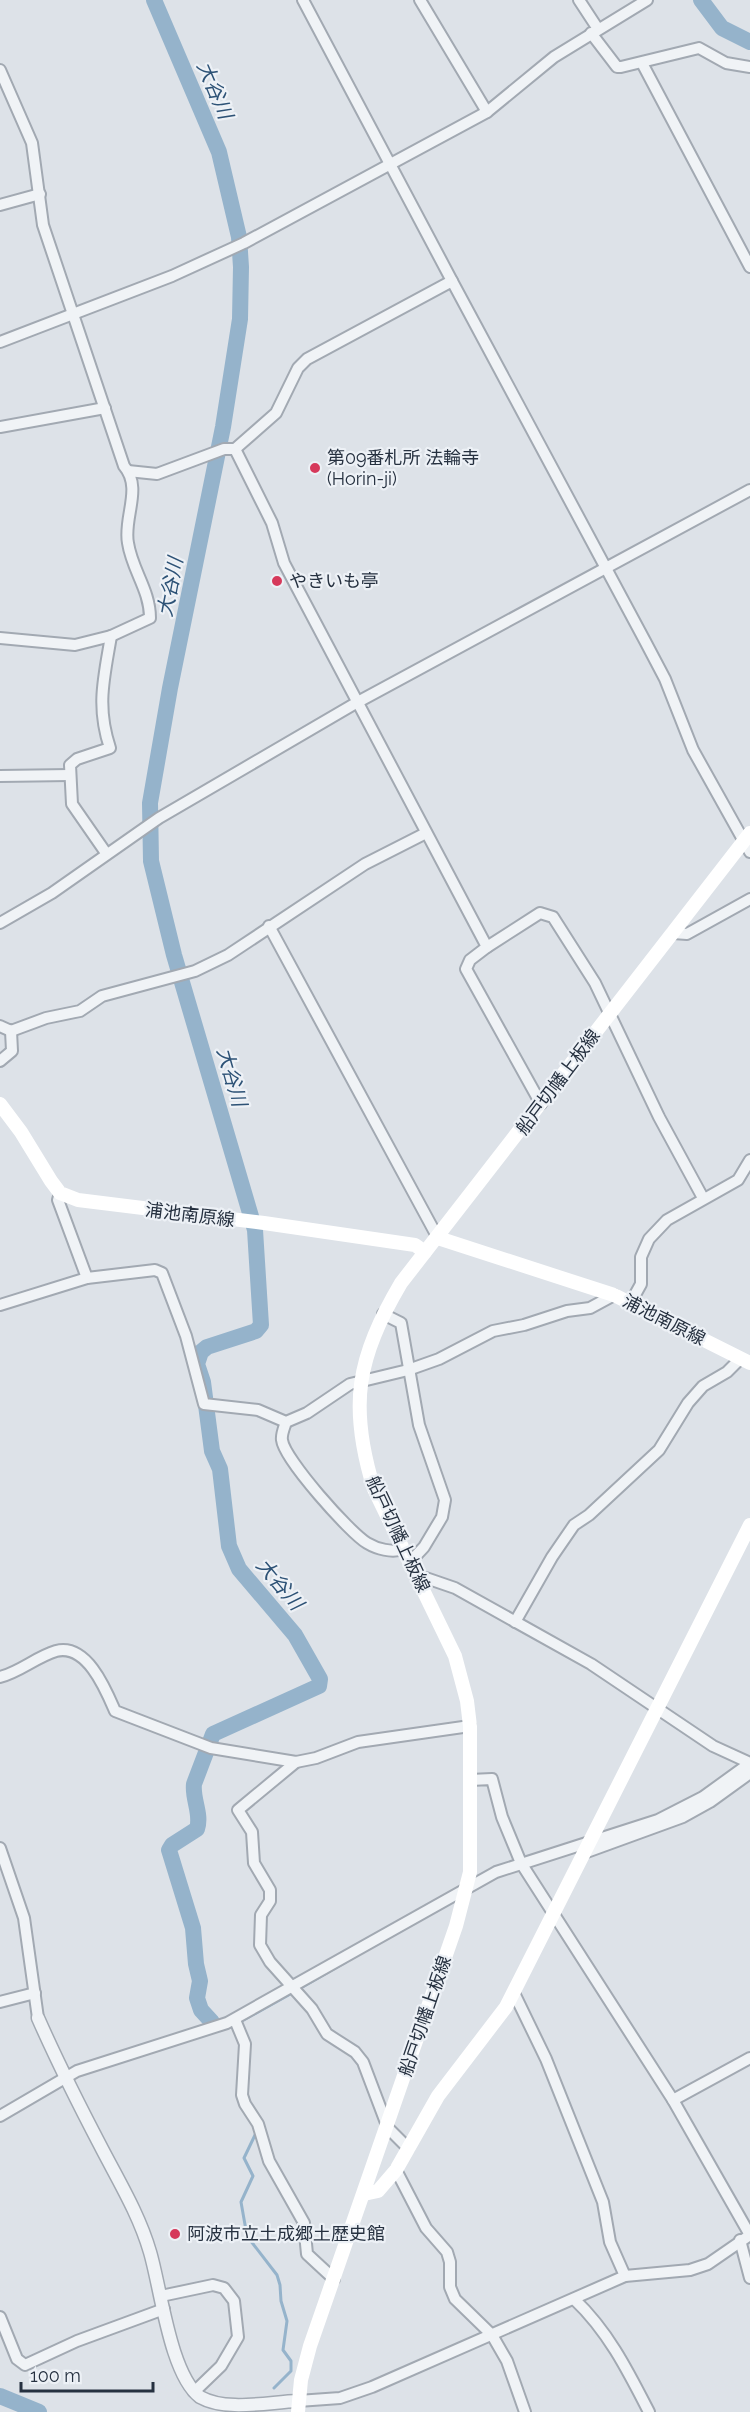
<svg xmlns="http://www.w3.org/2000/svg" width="750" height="2412" font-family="Raleway,'Noto Sans JP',sans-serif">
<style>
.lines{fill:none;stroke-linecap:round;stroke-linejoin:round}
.stream{stroke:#95b3cb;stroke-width:3}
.river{stroke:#95b3cb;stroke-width:16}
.minor-casing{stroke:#a2a9b2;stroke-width:14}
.tertiary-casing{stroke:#a2a9b2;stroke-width:15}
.minor{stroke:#f0f3f6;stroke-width:10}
.tertiary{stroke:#f0f3f6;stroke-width:12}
.secondary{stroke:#fff;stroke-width:14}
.poi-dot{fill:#d6395b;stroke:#edf1f6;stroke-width:2}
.labels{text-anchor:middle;stroke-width:4.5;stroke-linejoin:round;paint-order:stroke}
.poi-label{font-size:18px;fill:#263140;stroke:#edf1f6;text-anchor:start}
.street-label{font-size:18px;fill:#263140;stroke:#edf1f6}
.water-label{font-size:20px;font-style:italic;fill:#2d5276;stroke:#edf1f6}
</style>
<rect width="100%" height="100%" fill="#dde2e8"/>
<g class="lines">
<!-- stream -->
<g class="stream">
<polyline points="299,1989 346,1962"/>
<polyline points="240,2022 294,1992"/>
<polyline points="256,2133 244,2158 253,2176 241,2202 247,2236 277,2275 280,2285 281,2301 287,2321 283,2350 291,2361 291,2371 274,2388"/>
</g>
<!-- river -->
<g class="river">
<path d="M154,0L219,152L239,237L241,267L240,319L223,427L170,688L150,803L151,861L174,955L255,1230L261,1325L256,1331L207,1347L201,1352L197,1364L203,1382L212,1451L220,1469L229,1546L239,1569L295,1635L320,1679L319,1686L213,1734L194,1784C192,1799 202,1814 197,1829L172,1845L169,1850L193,1928L196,1964L200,1981L197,1998L201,2010L212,2022"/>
<polyline points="701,0 722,28 750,42"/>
<polyline points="0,2396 39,2412"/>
</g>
<defs>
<g id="minor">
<polyline points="420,0 487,112"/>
<polyline points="579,0 598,29"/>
<polyline points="591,33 617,67 621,67 699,48 726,63 750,67"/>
<polyline points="642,63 750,267"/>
<path d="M0,70L32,143L43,225L124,466C143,488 123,518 128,543C132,570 150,590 150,618L111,636L75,645L0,638"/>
<polyline points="0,205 40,194"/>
<polyline points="452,281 645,641 665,679 693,750 750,852"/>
<polyline points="0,342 172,276 244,243 487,112 554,57 647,0"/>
<polyline points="0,427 105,408"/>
<polyline points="235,449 272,523 284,563 487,947 470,960 466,969 541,1104"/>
<polyline points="128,471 157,474 224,449 235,449 276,413 298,368 307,359 452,281 303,0"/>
<polyline points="0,776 70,775"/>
<path d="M106,853L72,804L70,765L77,759L110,748C96,706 104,678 111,636"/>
<polyline points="0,923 52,893 159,818 356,703 750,490"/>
<polyline points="269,926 438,1238"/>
<polyline points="673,933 687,934 750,899"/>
<polyline points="487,947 540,913 553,917 595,983 659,1117 703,1198"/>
<polyline points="0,1026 11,1031 46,1018 80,1011 102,996 195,971 228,955 365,864 426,833"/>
<polyline points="0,1061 12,1051 11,1031"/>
<polyline points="60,1193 58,1200 87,1278"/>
<polyline points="631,1302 641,1284 641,1257 649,1239 667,1220 738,1180 750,1160"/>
<polyline points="0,1305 87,1278 155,1270 162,1273 186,1336 204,1404 258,1410 286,1422 307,1413 350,1384 408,1370 439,1359 493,1331 524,1325 567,1311 590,1308 614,1295"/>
<polyline points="383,1314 401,1323 419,1425 445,1500 442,1517 424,1547 410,1562"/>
<path d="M286,1422C284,1428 281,1435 282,1440C284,1459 350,1533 367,1543C377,1549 392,1553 403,1549"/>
<polyline points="419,1581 426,1578 455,1588 591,1664 713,1746 750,1763"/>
<polyline points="515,1622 552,1557 574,1525 589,1515 659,1450 688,1403 703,1386 727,1372 740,1359"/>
<path d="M0,1677C20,1672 36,1657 56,1651C87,1643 106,1690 115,1711L211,1748L296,1762L316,1758L358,1742L470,1726"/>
<polyline points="296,1762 238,1810 252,1832 254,1863 270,1890 270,1901 261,1915 260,1945 270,1962 312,2009 327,2034 355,2052 363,2062 388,2128 408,2148"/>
<polyline points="470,1780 492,1779 502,1817 521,1863 673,2100 750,2235"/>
<polyline points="0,1848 24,1918 38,2018"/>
<polyline points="584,1853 683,1817 710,1802 750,1773"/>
<polyline points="514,1993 546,2059 603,2202 610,2242 625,2276"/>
<polyline points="0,2002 35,1993"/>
<polyline points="235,2020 245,2044 242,2095 245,2104 258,2124 269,2161 304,2223 307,2254 334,2279"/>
<polyline points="673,2100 750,2058"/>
<polyline points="0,2116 77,2071 227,2023 496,1872 658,1820 703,1797 750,1763"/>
<polyline points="396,2170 426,2228 447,2252 450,2262 450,2287 455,2299 492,2335 507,2361 525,2412"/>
<polyline points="740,2240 750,2278"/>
<polyline points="161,2296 213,2285 224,2288 234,2301 238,2337 221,2366 194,2392"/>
<path d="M574,2299C608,2331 628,2371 649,2412"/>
<polyline points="0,2317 17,2359 25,2365 77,2341 164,2309"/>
<polyline points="298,2401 340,2398 372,2387 625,2276 690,2270 708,2264 750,2235"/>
</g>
<path id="tertiary" d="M38,2018C57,2061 78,2103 100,2145C118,2180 139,2214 150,2252C161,2289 170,2374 200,2397C227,2412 268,2402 298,2401"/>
</defs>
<!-- minor casing -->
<use href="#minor" class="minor-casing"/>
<!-- tertiary casing -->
<use href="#tertiary" class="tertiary-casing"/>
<!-- minor -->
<use href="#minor" class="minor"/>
<!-- tertiary -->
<use href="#tertiary" class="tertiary"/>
<!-- secondary -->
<g class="secondary">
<polyline points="0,1104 21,1132 51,1181 60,1193 78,1200 264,1223 415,1245 425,1252"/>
<polyline points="438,1238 614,1295 750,1363"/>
<polyline points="364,2194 378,2191 396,2170 438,2096 506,2007 750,1525"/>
<path d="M298,2412L301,2380L310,2346L456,1926L470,1872V1726L467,1701L455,1656L374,1489C348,1405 357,1358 401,1283L750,833"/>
</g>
</g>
<!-- markers -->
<g class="poi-dot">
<circle cx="315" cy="468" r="6"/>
<circle cx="277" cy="581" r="6"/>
<circle cx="175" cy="2234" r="6"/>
</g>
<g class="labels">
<!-- poi labels -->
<g class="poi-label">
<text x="327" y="464">第09番札所 法輪寺<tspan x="327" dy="21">(Horin-ji)</tspan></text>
<text x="289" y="587">やきいも亭</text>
<text x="187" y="2240">阿波市立土成郷土歴史館</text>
</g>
<!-- street labels -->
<g class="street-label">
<text transform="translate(558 1082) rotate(-53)" y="6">船戸切幡上板線</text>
<text transform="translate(190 1215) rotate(7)" y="6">浦池南原線</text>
<text transform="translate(664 1320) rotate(27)" y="6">浦池南原線</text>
<text transform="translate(398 1534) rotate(65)" y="6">船戸切幡上板線</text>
<text transform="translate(425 2016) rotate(-71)" y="6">船戸切幡上板線</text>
</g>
<!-- water labels -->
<g class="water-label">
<text transform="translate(215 90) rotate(67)" y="7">大谷川</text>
<text transform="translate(170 587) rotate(-79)" y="7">大谷川</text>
<text transform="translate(232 1077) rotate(74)" y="7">大谷川</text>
<text transform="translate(280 1584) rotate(50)" y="7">大谷川</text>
</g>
</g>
<!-- scale -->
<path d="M21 2382v9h132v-9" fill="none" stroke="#263140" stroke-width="3"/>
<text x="30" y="2382" font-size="18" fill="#263140" stroke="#edf1f6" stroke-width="4.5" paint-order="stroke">100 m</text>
</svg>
